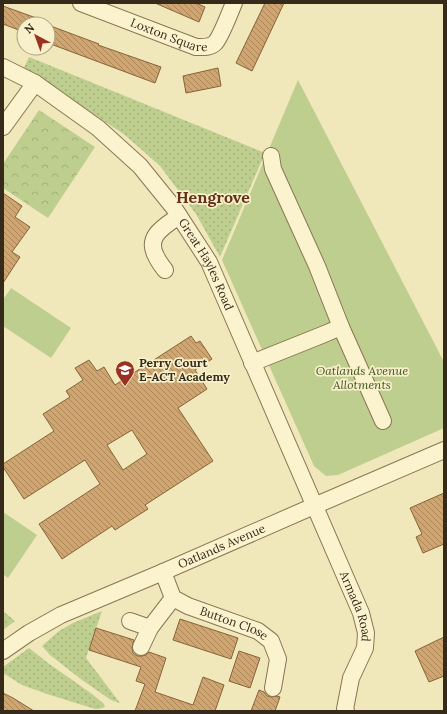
<svg xmlns="http://www.w3.org/2000/svg" width="447" height="714" font-family="Lora,serif">
<style>
.grass{fill:url(#grass-dots)}
.park{fill:url(#park-crowns)}
.garden{fill:#bece8f}
.building{fill:url(#building-back-hatch);stroke:#886339;fill-rule:evenodd}
.lines{fill:none;stroke-linecap:round;stroke-linejoin:round}
.minor-casing{stroke:#887754;stroke-width:18}
.minor{stroke:#fbf3ce;stroke-width:16}
.labels{text-anchor:middle;stroke-width:3.5;stroke-linejoin:round;paint-order:stroke}
.street-label{font-size:12px;fill:#362b1a;stroke:#f7f0cb}
.poi-label{font-size:12px;font-weight:bold;fill:#362b1a;stroke:#f7f0cb;text-anchor:start}
.park-label{font-size:12px;font-style:italic;fill:#3f5420;stroke:#f7f0cb}
.district-label{font-size:16px;font-weight:bold;fill:#653217;stroke:#f7f0cb}
</style>
<defs>
<pattern id="grass-dots" width="8" height="8" patternUnits="userSpaceOnUse"><rect width="8" height="8" fill="#bece8f"/><path d="M2 2h.1M6 6h.1" fill="none" stroke="#a4b17b" stroke-width="1.8" stroke-linecap="round"/></pattern>
<pattern id="park-crowns" width="20" height="18" patternUnits="userSpaceOnUse"><rect width="20" height="18" fill="#bece8f"/><path d="M2 6a3 3 0 1 1 6 0M12 15a3 3 0 1 1 6 0" fill="none" stroke="#a4b17b"/></pattern>
<pattern id="building-back-hatch" width="6" height="6" patternUnits="userSpaceOnUse"><rect width="6" height="6" fill="#d0a56f"/><path d="M-1 5l2 2M0 0l6 6M5-1l2 2" fill="none" stroke="#aa875a"/></pattern>
</defs>
<rect width="100%" height="100%" fill="#f0e7bb"/>
<!-- grass -->
<g class="grass">
<polygon points="29,57 265,153 220,257 196,214 160,166 125,135 59,91 22,72"/>
<polygon points="3,611 15,621 3,630"/>
<polygon points="102,611 86,658 120,703 111,700 82,680 50,655 42,646 59,631 73,623"/>
<polygon points="29,648 48,663 92,694 104,704 105,707 99,709 95,709 47,694 22,685 3,673 3,667"/>
</g>
<!-- park -->
<polygon class="park" points="39,110 95,147 48,218 3,188 3,164"/>
<!-- garden -->
<g class="garden">
<polygon points="298,80 444,362 444,428 338,475 326,476 314,466 222,260"/>
<polygon points="11,288 71,328 51,358 3,326 3,300"/>
<polygon points="3,512 37,535 8,578 3,574"/>
</g>
<!-- building -->
<g class="building">
<polygon points="155,3 196,3 205,7 199,22"/>
<polygon points="265,3 284,3 252,71 236,63"/>
<polygon points="3,6 39,19 38,21 46,24 24,24 24,32 3,24"/>
<polygon points="48,25 99,44 98,45 161,67 155,83 48,43"/>
<polygon points="218,68 221,86 186,93 183,76"/>
<polygon points="3,193 22,206 15,217 30,227 12,252 20,257 3,283"/>
<path d="M191,336L196,343L200,341L212,359L195,370L207,389L178,408L213,461L145,505L148,509L115,530L112,526L62,559L39,524L100,484L85,460L24,499L3,467V464L54,431L43,414L70,397L66,391L83,380L75,368L89,360L97,371L104,367L115,385ZM132,430L147,454L123,470L107,445Z"/>
<polygon points="444,493 444,544 423,553 416,537 422,534 410,508"/>
<polygon points="180,619 238,638 231,659 173,640"/>
<polygon points="96,628 134,640 132,648 133,653 137,656 142,656 146,655 149,652 166,658 155,692 193,705 203,677 224,685 215,711 135,711 145,684 136,681 141,667 89,650"/>
<polygon points="444,637 444,676 429,682 415,651"/>
<polygon points="239,651 260,658 250,688 229,681"/>
<polygon points="259,690 264,692 267,696 271,697 277,696 280,697 275,711 251,711"/>
<polygon points="3,693 13,698 34,711 3,711"/>
</g>
<g class="lines">
<defs>
<g id="minor">
<path id="s1" d="M81,3L196,47C203,47 210,48 215,43C221,37 230,12 234,3"/>
<path id="s2" d="M3,67L35,83L98,128L140,166L174,208L209,262L361,613L366,633L365,648L351,678L345,709L346,711"/>
<polyline points="3,127 35,83"/>
<path d="M165,270C162,266 158,261 156,256C145,236 165,226 179,216"/>
<polyline points="341,327 383,421"/>
<polyline points="252,363 322,335 341,327 317,266 273,169 271,156"/>
<path id="s3" d="M163,572L173,598L188,606L258,631L271,641L278,659L273,688"/>
<polyline points="130,621 150,628"/>
<polyline points="141,647 150,628 173,598"/>
<path id="s4" d="M3,651L29,633L61,615L163,572L314,506L444,450"/>
</g>
</defs>
<!-- minor casing -->
<use href="#minor" class="minor-casing"/>
<!-- minor -->
<use href="#minor" class="minor"/>
</g>
<!-- icons -->
<defs>
<symbol id="school-pin" viewBox="-11 -11 22 30"><path d="M0 17L-7.5 6A9.5 9.5 0 1 1 7.5 6Z" fill="#9a3121" stroke="#f7f0cb"/><path d="M0-5L7-2L0 1L-7-2ZM-4 1L0 2.5L4 1V4Q0 6-4 4Z" fill="#fff"/></symbol>
</defs>
<g fill-rule="evenodd">
<use href="#school-pin" x="114" y="359" width="22" height="30"/>
</g>
<g class="labels">
<!-- street labels -->
<g class="street-label">
<text dy="4" stroke="none"><textPath href="#s1" startOffset="94">Loxton Square</textPath></text>
<text dy="4" stroke="none"><textPath href="#s2" startOffset="289">Great Hayles Road</textPath></text>
<text dy="4" stroke="none"><textPath href="#s4" startOffset="243">Oatlands Avenue</textPath></text>
<text dy="4" stroke="none"><textPath href="#s2" startOffset="663">Armada Road</textPath></text>
<text dy="4" stroke="none"><textPath href="#s3" startOffset="94">Button Close</textPath></text>
</g>
<!-- poi labels -->
<g class="poi-label">
<text x="139" y="367">Perry Court<tspan x="139" dy="14">E-ACT Academy</tspan></text>
</g>
<!-- park labels -->
<g class="park-label">
<text x="362" y="375">Oatlands Avenue<tspan x="362" dy="14">Allotments</tspan></text>
</g>
<!-- district labels -->
<g class="district-label">
<text x="213" y="203">Hengrove</text>
</g>
</g>
<!-- border -->
<rect width="447" height="714" fill="none" stroke="#362b1a" stroke-width="8"/>
<!-- north arrow -->
<g transform="translate(36 36) rotate(319)"><circle r="19" fill="#f7f0cb" stroke="#aaa184"/>
<path d="M0-3L7 15L0 10L-7 15Z" fill="#9a3121"/>
<text y="-6" font-size="11" font-weight="bold" text-anchor="middle" fill="#362b1a">N</text>
</g>
</svg>
